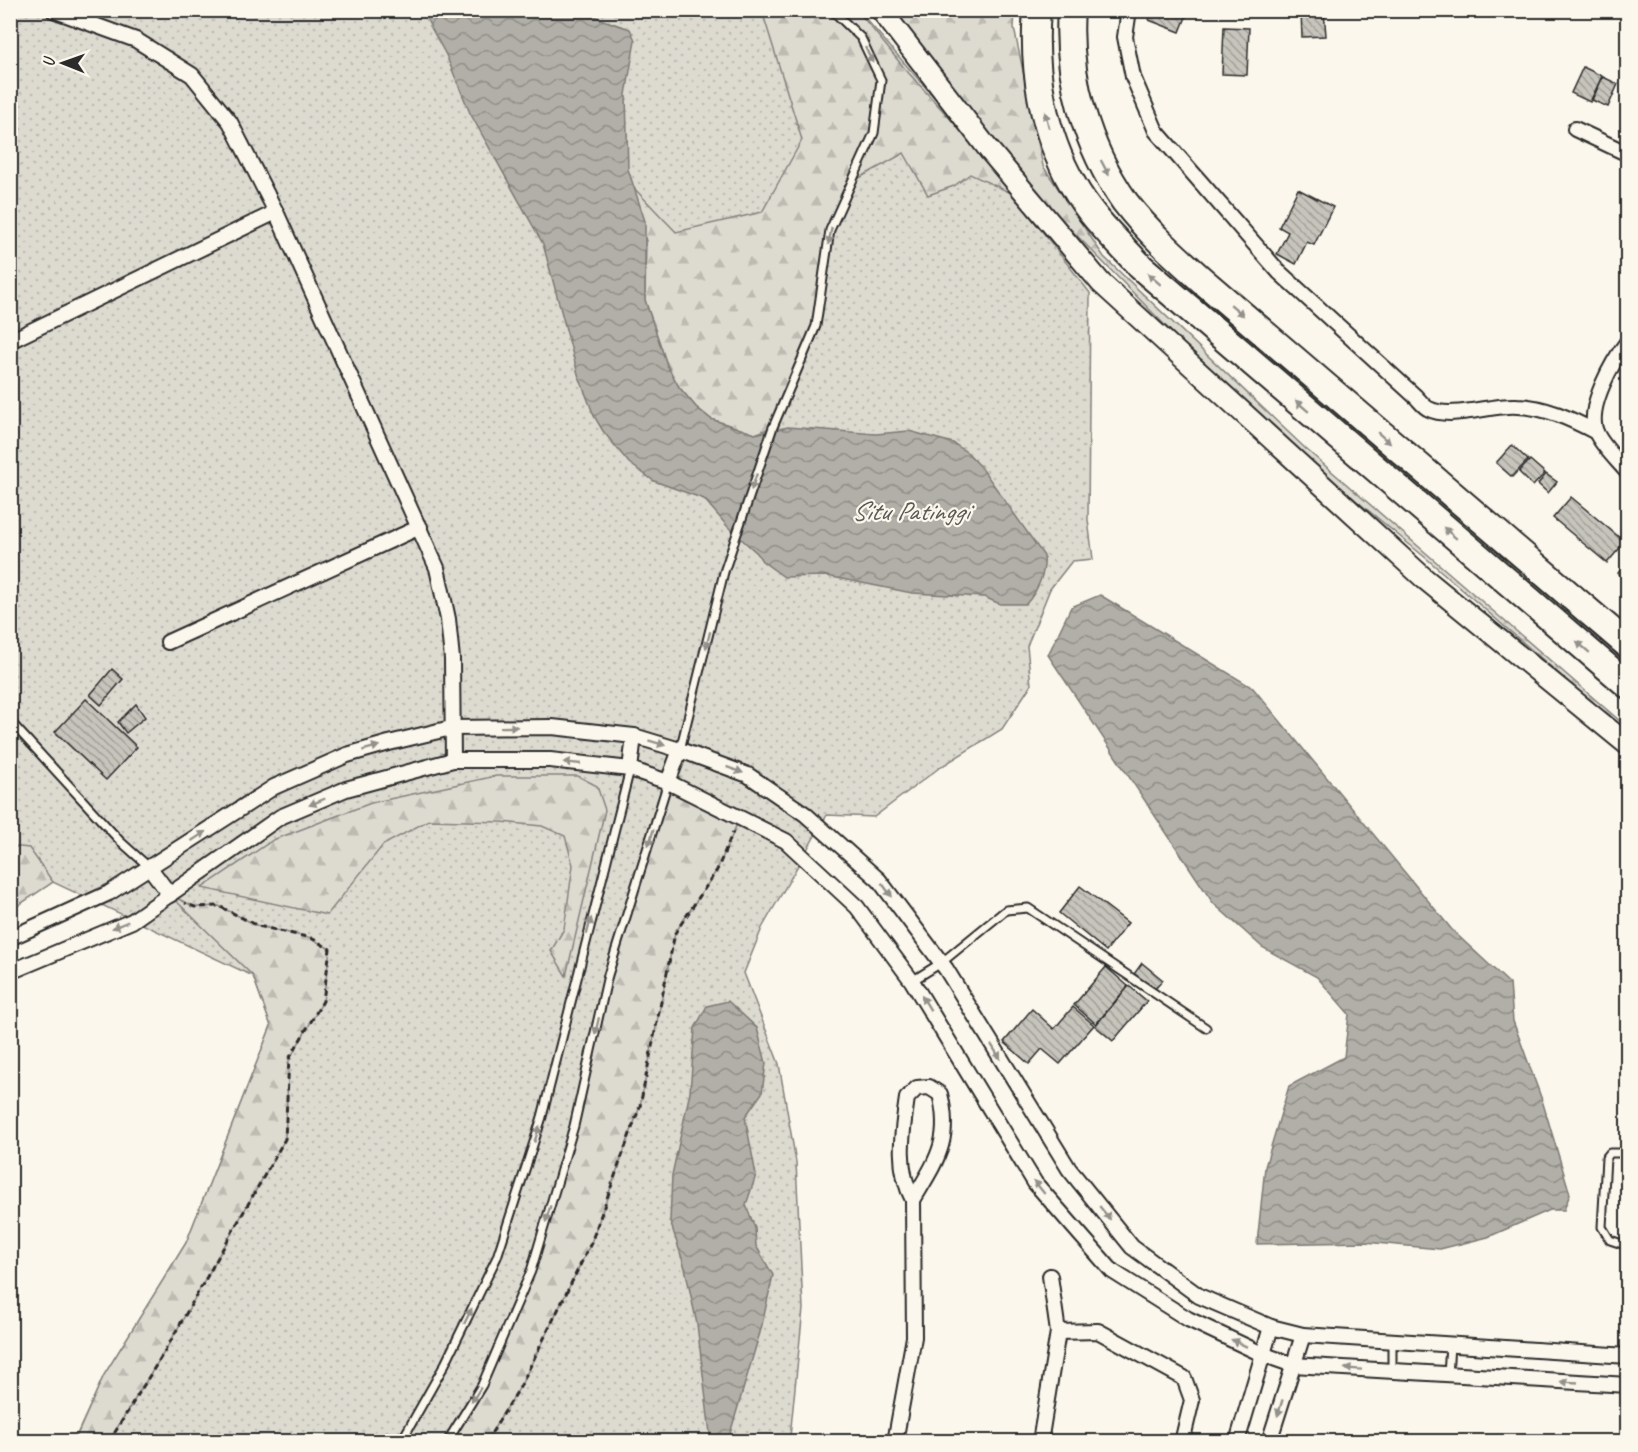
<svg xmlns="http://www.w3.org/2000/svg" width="1638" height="1452" font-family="Caveat,sans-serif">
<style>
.grass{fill:url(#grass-dots);stroke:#84827e;stroke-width:1.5}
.forest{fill:url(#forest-firs);stroke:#84827e;stroke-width:1.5}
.water{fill:url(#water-waves);stroke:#7b7a75;stroke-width:1.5}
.building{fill:url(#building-back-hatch);stroke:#2b2b2b;stroke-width:1.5}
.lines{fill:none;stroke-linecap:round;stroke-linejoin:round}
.service-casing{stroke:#2b2b2b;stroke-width:11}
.minor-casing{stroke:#2b2b2b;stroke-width:18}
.secondary-casing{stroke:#2b2b2b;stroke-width:24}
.motorway-casing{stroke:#2b2b2b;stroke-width:30}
.path{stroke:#2b2b2b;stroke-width:3;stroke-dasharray:6 4.5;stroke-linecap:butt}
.service{stroke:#fbf7ec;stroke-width:7}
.minor{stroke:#fbf7ec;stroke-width:14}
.secondary{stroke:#fbf7ec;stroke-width:20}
.motorway{stroke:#fbf7ec;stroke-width:26}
.oneway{fill:#93918c}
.labels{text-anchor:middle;stroke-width:4.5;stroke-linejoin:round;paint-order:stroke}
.water-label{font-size:27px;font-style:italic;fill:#5a5956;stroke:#fbf7ec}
</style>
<defs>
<pattern id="grass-dots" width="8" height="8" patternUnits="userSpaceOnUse" patternTransform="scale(1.5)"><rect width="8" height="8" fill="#dddad0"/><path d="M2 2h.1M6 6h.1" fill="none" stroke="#bebbb3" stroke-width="1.8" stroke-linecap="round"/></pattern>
<pattern id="forest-firs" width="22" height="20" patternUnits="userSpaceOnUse" patternTransform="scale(1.5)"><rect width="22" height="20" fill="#dddad0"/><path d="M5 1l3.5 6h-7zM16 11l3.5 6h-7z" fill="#bebbb3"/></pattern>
<pattern id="water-waves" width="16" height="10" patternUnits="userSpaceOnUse" patternTransform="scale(1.5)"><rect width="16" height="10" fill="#b1afa7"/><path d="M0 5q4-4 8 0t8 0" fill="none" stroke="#908f88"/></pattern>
<pattern id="building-back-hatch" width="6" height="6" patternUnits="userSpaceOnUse" patternTransform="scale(1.5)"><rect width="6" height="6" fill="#c7c4bc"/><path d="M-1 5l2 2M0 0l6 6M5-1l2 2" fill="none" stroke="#a29f99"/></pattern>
</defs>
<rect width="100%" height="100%" fill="#fbf7ec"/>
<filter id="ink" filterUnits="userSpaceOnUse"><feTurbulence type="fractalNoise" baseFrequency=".0167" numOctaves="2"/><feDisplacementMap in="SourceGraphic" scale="12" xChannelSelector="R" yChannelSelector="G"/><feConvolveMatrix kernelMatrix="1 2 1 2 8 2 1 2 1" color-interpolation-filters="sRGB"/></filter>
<g filter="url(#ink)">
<!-- grass -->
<polygon class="grass" points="11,11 859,11 1022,198 1021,204 1090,293 1088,520 1093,559 1072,561 1050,589 1027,646 1031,685 1002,729 939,768 874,817 827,815 762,928 744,973 779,1064 796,1162 803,1309 790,1437 787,1441 74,1441 104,1375 186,1243 271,1026 253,976 53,882 11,910"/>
<!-- forest -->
<g class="forest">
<polygon points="857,10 905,69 1022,198 970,174 954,186 928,195 904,153 852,182 830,230 816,326 773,427 755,434 711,419 696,407 679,387 667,365 645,300 646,241 631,185 676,232 762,212 802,140 762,11"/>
<polygon points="894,11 1015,11 1014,28 1043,166 1104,257 1307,450 1627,727 1627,733 1427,559 1300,454 1206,367 1040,198"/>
<polygon points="496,776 578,776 597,786 605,810 566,976 551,951 564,929 573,865 565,836 542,826 501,822 429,820 383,845 327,915 202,888 273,840 371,803"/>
<polygon points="668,782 740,817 717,870 675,933 640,1106 591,1243 520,1387 486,1441 447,1442 482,1385 531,1271 574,1126 608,975"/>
<polygon points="11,846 29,848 53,882 11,910"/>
<polygon points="170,895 195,907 219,906 258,926 311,938 330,949 323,1001 289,1060 285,1139 166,1349 109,1441 74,1442 104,1375 186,1243 271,1026 253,976"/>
</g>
<!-- water -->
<g class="water">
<path d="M422,11H587L600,19L630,29L635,40L626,95L628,169L645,221V300L667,365L679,387L696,407L711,419L755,434L788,427L876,434L909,431L953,443L968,453L981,467L1044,556C1046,572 1037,592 1026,604H1000L984,597L912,593L827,576L784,577L762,561L757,553L728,527L704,499L654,481L629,463L603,431L594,416L578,374L543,244L470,113L446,55Z"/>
<polygon points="1100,595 1253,688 1453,931 1510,984 1513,1021 1542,1100 1570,1194 1564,1210 1550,1210 1488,1237 1440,1249 1365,1242 1257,1244 1265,1167 1289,1086 1344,1057 1349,1014 1317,977 1262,947 1213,903 1048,655 1071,607"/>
<polygon points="728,1001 757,1028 766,1063 762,1093 745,1117 756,1175 746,1205 755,1228 756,1246 773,1275 761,1329 729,1437 725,1441 711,1442 697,1324 685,1268 670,1221 672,1175 690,1092 695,1028 707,1006"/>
</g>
<!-- building -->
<g class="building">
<polygon points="1153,10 1185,10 1188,12 1180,32 1149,20"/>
<polygon points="1301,10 1324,10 1326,36 1302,37"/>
<polygon points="1224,27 1249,28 1247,75 1222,74"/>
<polygon points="1583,67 1602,76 1590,102 1571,93"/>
<polygon points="1603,77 1618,84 1608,107 1592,100"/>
<polygon points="1298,189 1333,207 1314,245 1307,242 1296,264 1277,254 1288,232 1279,227"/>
<polygon points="1512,445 1528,460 1512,477 1496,463"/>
<polygon points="1530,460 1545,473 1533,486 1519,472"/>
<polygon points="1546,474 1557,482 1548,493 1538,484"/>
<polygon points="1571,497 1625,542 1607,563 1553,518"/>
<polygon points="1628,560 1628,581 1618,573"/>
<polygon points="112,669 123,679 101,705 90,695"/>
<polygon points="86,699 137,747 106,780 55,732"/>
<polygon points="136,704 145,717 126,733 118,722"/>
<polygon points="1080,886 1128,923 1106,951 1059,913"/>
<polygon points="1142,963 1163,980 1154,990 1134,974"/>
<polygon points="1106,967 1128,986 1096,1024 1074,1005"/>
<polygon points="1129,986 1147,1001 1113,1041 1095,1026"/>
<polygon points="1073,1007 1094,1025 1060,1064 1042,1049 1029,1064 1004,1042 1032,1009 1054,1029"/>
</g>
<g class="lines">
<defs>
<g id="service">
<polyline points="10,721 120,841 149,867"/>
<polyline points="680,750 724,572 773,427 816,326 830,230 874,133 881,80 861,38 832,10"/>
<polyline points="912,981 941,963 1006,910 1028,908 1206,1028"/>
<polyline points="1628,1153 1610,1153 1606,1158 1602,1227 1610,1240 1628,1246"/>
<polyline points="1392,1371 1392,1341"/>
<polyline points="1448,1375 1450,1345"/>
<polyline points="401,1442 445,1364 497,1257 542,1117 630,769"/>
<polyline points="447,1442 482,1385 531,1271 574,1126 608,975 668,782"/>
</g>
<g id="minor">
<polyline points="53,10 136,40 192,75 230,122 276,212 437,568 448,619 452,659 453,760"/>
<path d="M1129,10L1125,37L1133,77L1156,131L1279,272L1416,397C1420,401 1424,407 1429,409C1451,420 1493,404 1517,406C1546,407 1571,419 1596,432"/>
<polyline points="1575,129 1628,154"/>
<polyline points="10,341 276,212"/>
<path d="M1628,341C1613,361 1586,407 1596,432C1602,446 1618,461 1628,473"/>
<polyline points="168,642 420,527"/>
<polyline points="630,769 634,736"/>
<polyline points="668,782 680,750"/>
<polyline points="150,868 170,895"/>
<polyline points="10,938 109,893 274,787 347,755 389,743 451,728 552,727 634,736 680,750 748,775 805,814 879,880 946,969 1069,1169 1132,1247 1199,1296 1271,1327 1303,1335 1628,1356"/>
<polyline points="10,972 132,921 280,817 346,789 453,760 550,760 630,769 668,782 786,841 857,907 912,981 1035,1183 1112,1271 1188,1319 1262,1354 1293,1365 1628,1385"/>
<path d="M929,1087L940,1094C952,1141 936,1161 913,1200C896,1168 902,1133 907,1098L917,1088Z"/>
<polyline points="1058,1332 1098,1331 1184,1378 1192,1400 1182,1442"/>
<polyline points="895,1442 914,1337 913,1200"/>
<polyline points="1040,1442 1058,1332 1050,1276"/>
<polyline points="1237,1442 1271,1327"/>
<polyline points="1269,1442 1303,1335"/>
</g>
<polyline id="secondary" points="881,10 989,150 1101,283 1425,579 1628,745"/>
<g id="motorway">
<path d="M1037,10C1032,69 1043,133 1073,185C1090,216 1117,241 1141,267L1628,685"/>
<path d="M1071,10C1066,77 1087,148 1125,202C1147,231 1176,257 1203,281L1628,645"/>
</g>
</defs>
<!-- service casing -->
<use href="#service" class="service-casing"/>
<!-- minor casing -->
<use href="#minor" class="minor-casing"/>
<!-- secondary casing -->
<use href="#secondary" class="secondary-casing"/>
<!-- motorway casing -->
<use href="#motorway" class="motorway-casing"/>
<!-- path -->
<g class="path">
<polyline points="109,1442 166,1349 285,1139 289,1059 323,1001 330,949 311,938 258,926 219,906 195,907 185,903"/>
<polyline points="486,1442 520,1387 591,1243 640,1106 675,933 717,870 733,832"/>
<polyline points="1625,1442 1628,1438"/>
</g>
<!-- service -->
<use href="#service" class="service"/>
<!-- minor -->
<use href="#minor" class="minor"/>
<!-- secondary -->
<use href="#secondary" class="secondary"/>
<!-- motorway -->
<use href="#motorway" class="motorway"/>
</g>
<!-- one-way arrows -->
<defs><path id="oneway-solid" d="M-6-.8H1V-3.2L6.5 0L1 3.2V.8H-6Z" transform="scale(1.5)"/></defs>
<g class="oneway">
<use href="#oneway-solid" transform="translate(869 55) rotate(64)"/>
<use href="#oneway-solid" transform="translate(1047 120) rotate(-104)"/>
<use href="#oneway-solid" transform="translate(1105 168) rotate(62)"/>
<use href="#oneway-solid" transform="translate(830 236) rotate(102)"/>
<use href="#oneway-solid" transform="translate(1154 279) rotate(-139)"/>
<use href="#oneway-solid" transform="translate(1237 310) rotate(41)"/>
<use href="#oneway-solid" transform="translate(1302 406) rotate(-139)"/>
<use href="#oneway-solid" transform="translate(1384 438) rotate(41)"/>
<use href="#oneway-solid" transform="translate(754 482) rotate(109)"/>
<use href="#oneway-solid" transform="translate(1450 533) rotate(-139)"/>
<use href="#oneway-solid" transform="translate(708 640) rotate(104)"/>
<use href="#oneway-solid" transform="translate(1583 647) rotate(-139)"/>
<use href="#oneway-solid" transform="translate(509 727) rotate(-1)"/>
<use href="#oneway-solid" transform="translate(657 743) rotate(17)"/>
<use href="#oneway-solid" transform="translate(371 748) rotate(-16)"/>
<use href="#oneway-solid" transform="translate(572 763) rotate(-174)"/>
<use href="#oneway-solid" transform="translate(735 770) rotate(20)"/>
<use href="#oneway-solid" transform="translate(317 802) rotate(157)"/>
<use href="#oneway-solid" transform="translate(199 836) rotate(-33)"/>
<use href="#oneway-solid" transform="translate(651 838) rotate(107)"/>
<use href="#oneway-solid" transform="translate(887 890) rotate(53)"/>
<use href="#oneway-solid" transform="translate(120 925) rotate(157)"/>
<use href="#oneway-solid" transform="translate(589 926) rotate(-75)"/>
<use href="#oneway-solid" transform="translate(926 1003) rotate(-121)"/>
<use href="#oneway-solid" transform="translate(597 1026) rotate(103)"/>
<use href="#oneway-solid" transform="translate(996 1052) rotate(58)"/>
<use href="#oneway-solid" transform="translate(537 1134) rotate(-72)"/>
<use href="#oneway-solid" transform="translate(1039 1187) rotate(-129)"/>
<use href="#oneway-solid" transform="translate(1105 1213) rotate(51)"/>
<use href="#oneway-solid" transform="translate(548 1214) rotate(106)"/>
<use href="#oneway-solid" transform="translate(468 1316) rotate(-64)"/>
<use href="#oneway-solid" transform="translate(1239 1343) rotate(-155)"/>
<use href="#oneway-solid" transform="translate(1353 1369) rotate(-176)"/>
<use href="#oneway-solid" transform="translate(1569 1382) rotate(-177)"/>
<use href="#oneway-solid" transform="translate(476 1395) rotate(122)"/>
<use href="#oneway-solid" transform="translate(1280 1408) rotate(107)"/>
</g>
</g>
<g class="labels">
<!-- water labels -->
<g class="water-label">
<text x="910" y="520">Situ Patinggi</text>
</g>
</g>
<!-- margin -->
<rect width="1638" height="1452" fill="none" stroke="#fbf7ec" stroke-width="36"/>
<rect x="18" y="18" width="1602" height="1416" fill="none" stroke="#2b2b2b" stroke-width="2" filter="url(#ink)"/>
<!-- north arrow -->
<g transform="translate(63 63) rotate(271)" stroke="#fbf7ec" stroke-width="4.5" paint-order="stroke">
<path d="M0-4.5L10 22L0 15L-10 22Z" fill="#2b2b2b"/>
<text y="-9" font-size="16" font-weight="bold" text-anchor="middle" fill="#2b2b2b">U</text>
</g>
</svg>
